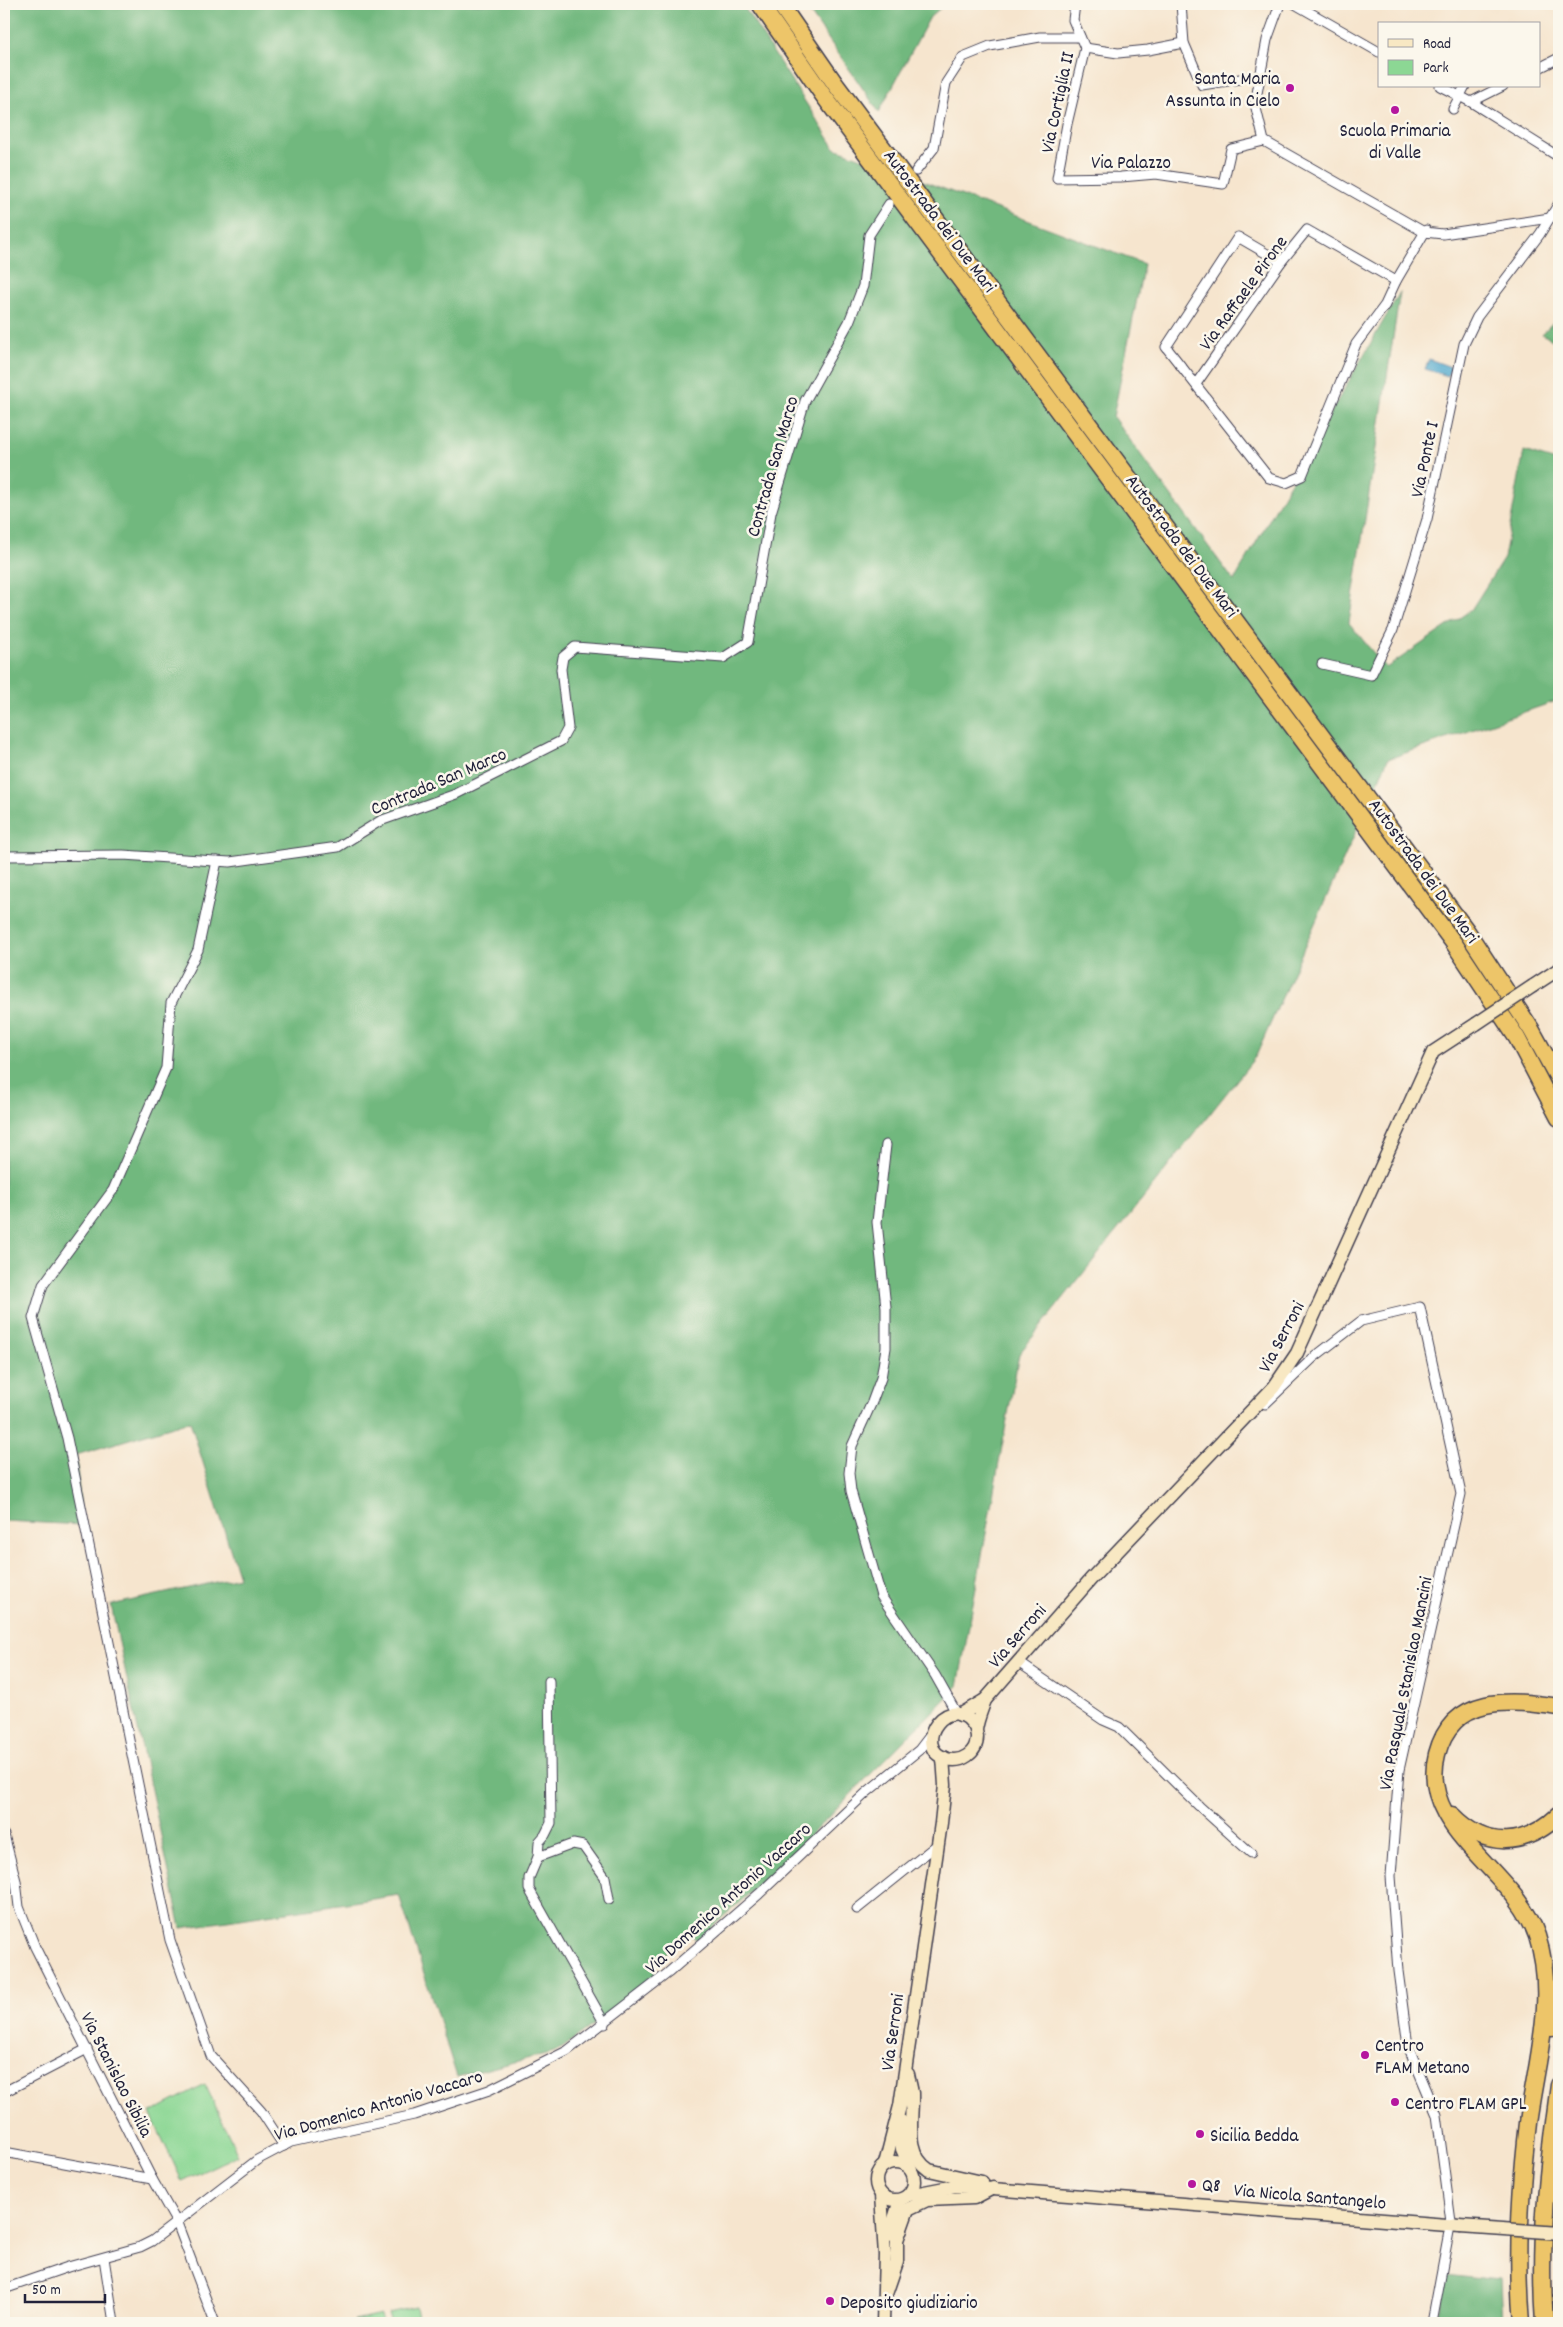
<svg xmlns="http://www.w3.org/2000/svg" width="1563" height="2327" font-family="Dekko,sans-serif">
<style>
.green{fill:#8cd794;stroke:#577c68}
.forest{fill:#71b87e;stroke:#4a6d5c}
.water{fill:#4fa8cd;stroke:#386584}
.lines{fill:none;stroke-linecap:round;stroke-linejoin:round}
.street-casing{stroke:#423f51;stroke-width:11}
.secondary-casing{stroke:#423f51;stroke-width:15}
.highway-casing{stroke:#423f51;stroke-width:19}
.street{stroke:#fff;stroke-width:9}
.secondary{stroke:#f8e8c3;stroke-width:12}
.highway{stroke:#edc569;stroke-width:16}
.secondary-bridge-casing{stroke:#423f51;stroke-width:15;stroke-linecap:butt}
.secondary-bridge{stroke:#f8e8c3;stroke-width:12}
.poi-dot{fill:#b5179e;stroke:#fbf7ec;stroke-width:2}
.labels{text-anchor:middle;stroke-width:5;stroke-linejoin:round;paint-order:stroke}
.poi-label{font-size:19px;fill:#22223b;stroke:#fbf7ec;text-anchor:start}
.street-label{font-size:19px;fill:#22223b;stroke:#fbf7ec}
</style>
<rect width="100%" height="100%" fill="#fbf7ec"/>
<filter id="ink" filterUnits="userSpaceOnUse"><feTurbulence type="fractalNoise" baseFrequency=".02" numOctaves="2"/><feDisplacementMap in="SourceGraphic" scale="10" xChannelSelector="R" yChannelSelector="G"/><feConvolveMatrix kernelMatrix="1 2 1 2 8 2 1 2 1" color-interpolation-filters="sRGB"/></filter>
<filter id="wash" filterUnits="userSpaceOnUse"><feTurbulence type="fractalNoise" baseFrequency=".0096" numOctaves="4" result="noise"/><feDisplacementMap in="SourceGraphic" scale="20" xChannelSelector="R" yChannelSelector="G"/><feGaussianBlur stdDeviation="1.12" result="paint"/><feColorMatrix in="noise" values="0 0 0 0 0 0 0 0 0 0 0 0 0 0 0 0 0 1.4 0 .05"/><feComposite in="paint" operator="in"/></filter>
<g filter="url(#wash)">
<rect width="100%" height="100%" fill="#f6e5ce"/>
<!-- green -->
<g class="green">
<polygon points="205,2084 238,2155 182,2181 150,2113"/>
<polygon points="416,2307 419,2323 391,2323 388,2313"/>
<polygon points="381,2315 383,2323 355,2323 354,2321"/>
</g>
<!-- forest -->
<g class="forest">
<polygon points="4,4 742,4 835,148 1144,264 1113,417 1234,581 1400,292 1349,623 1386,668 1471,610 1504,558 1524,451 1559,462 1559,700 1388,759 1256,1056 1019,1354 958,1686 778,1868 697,1940 689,1933 655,1965 654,1981 557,2051 457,2077 399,1895 181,1928 111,1605 239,1577 190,1421 76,1455 82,1525 4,1521"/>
<polygon points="804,4 945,4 930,17 879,112"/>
<polygon points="1559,316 1559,344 1542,334"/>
<polygon points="1446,2274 1501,2280 1503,2323 1436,2323"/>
</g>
<!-- water -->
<polygon class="water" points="1429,359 1451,367 1448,376 1425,369"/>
</g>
<g filter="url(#ink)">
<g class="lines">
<defs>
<g id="street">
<polyline points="1075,4 1073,20 1085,48 1067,124 1057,178 1121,177 1156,174 1223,184 1231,149 1264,141"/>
<polyline points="1181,4 1184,43 1202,85 1240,79"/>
<polyline points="1280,4 1267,40 1255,104 1264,141 1424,232 1443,234 1550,218"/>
<polyline points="1295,4 1379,52"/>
<polyline points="1085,48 1118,53 1148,50 1184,43"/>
<polyline points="1539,68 1559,58"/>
<polyline points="1440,86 1471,102 1559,157"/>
<polyline points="1471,102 1503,86"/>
<polyline points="1453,109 1465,86"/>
<polyline points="916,171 934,148 946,83 963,57 990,46 1040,37 1080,37"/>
<polyline points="1281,262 1238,237 1166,347 1269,478 1286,483 1302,476 1356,344 1385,305 1396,281 1426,230"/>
<polyline points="1196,384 1281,262 1307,230 1396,281"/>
<polyline points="1322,664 1371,675 1393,630 1427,519 1464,344 1477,317 1540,234 1559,203"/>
<polyline points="4,856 123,855 230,862 338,847 380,821 456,794 561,741 568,728 561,669 563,657 575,647 723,658 748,642 771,513 805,401 849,322 863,286 869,235 889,204"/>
<polyline points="217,861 198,950 171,1003 166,1068 113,1190 43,1285 33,1318 67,1438 170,1940 211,2056 261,2111 284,2146"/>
<polyline points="886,1145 877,1222 886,1307 886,1348 881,1378 872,1402 852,1446 849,1473 851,1491 881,1596 935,1675 957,1714"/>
<polyline points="1265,1404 1313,1358 1361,1321 1420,1307 1461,1494 1399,1770 1391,1876 1398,1971 1408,2046 1437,2115 1451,2221 1432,2323"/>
<polyline points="1018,1662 1103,1720 1119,1727 1199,1806 1251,1853"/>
<polyline points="549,1681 551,1823 545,1835 539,1842 538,1857 529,1878 529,1889 605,2024"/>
<polyline points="4,1835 16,1881 19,1907 35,1947 152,2179 177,2223 215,2323"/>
<polyline points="538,1857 573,1844 583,1846 605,1877 609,1899"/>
<polyline points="857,1909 938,1844"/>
<polyline points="4,2092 87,2049"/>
<polyline points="4,2152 152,2179"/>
<polyline points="104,2258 114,2323"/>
<polyline points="4,2289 68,2267 140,2247 152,2241 257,2160 291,2142 414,2115 489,2090 567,2051 668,1973 759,1894 866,1793 919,1750 932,1733"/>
</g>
<g id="secondary">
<polyline points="1533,986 1559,969"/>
<polyline points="960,1715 985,1700 1091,1579 1274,1387 1297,1353 1433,1052 1476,1024"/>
<path d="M976,1729C952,1685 907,1747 947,1759C962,1763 977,1753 977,1737C977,1735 976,1732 976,1730C977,1720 982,1709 985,1700"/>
<path d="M908,2074C909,2080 911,2087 912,2093C913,2120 903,2152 929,2170L982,2182"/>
<polyline points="901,2121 902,2149 911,2169"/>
<circle cx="895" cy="2181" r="19"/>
<polyline points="885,2164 900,2106 941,1823 945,1785 943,1757"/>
<polyline points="881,2195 885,2255 883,2323"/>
<polyline points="909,2195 955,2186 1460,2226"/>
<polyline points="889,2235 900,2200"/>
<polyline points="885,2297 897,2262 897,2240 908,2209 927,2200 974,2198 993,2188"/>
</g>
<g id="highway">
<polyline points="760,4 823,95 1453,942 1517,1038 1559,1118"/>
<polyline points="780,4 836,85 1466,930 1531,1029 1559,1080"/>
<path d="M1452,1815C1486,1850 1525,1847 1559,1815"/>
<polyline points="1552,2028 1559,1986"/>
<path d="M1522,2323C1516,2256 1520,2191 1528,2123C1536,2062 1557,1997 1537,1936C1515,1869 1417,1830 1437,1754C1453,1693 1510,1700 1559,1707"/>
<path d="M1545,2323C1539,2243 1548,2164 1559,2085"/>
</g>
</defs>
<!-- street casing -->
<use href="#street" class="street-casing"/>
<!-- secondary casing -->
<use href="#secondary" class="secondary-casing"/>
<!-- highway casing -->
<use href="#highway" class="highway-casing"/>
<!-- street -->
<use href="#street" class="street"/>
<!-- secondary -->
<use href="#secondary" class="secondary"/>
<!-- highway -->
<use href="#highway" class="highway"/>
<defs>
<g id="secondary-bridge">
<polyline points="1476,1024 1533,986"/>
<polyline points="1460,2226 1559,2233"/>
</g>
</defs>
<!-- secondary-bridge casing -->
<use href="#secondary-bridge" class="secondary-bridge-casing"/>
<!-- secondary-bridge -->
<use href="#secondary-bridge" class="secondary-bridge"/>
</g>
</g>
<!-- markers -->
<g class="poi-dot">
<circle cx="1290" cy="88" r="5"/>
<circle cx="1395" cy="110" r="5"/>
<circle cx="1365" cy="2055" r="5"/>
<circle cx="1395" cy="2102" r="5"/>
<circle cx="1200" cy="2134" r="5"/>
<circle cx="1192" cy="2184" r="5"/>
<circle cx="830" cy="2301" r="5"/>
</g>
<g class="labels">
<!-- poi labels -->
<g class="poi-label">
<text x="1280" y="84" text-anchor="end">Santa Maria<tspan x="1280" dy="22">Assunta in Cielo</tspan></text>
<text x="1395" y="136" text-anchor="middle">Scuola Primaria<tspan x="1395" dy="22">di Valle</tspan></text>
<text x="1375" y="2051">Centro<tspan x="1375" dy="22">FLAM Metano</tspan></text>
<text x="1405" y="2109">Centro FLAM GPL</text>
<text x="1210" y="2141">Sicilia Bedda</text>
<text x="1202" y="2191">Q8</text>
<text x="840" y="2308">Deposito giudiziario</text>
</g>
<!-- street labels -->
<g class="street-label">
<text transform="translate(1056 102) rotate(-78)" y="7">Via Cortiglia II</text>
<text x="1131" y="168">Via Palazzo</text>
<text transform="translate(941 220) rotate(53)" y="7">Autostrada dei Due Mari</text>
<text transform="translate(1242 292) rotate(-54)" y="7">Via Raffaele Pirone</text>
<text transform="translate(1423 459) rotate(-78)" y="7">Via Ponte I</text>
<text transform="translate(771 466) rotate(-74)" y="7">Contrada San Marco</text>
<text transform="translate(1183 545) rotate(53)" y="7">Autostrada dei Due Mari</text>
<text transform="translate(438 780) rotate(-23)" y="7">Contrada San Marco</text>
<text transform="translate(1425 870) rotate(54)" y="7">Autostrada dei Due Mari</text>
<text transform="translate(1280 1336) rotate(-62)" y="7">Via Serroni</text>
<text transform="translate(1016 1635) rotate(-49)" y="7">Via Serroni</text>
<text transform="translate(1404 1683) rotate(-79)" y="7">Via Pasquale Stanislao Mancini</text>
<text transform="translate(727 1897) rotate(-42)" y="7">Via Domenico Antonio Vaccaro</text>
<text transform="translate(891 2032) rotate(-82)" y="7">Via Serroni</text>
<text transform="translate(118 2074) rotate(63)" y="7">Via Stanislao Sibilia</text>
<text transform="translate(378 2104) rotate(-16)" y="7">Via Domenico Antonio Vaccaro</text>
<text transform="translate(1310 2195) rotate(5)" y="7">Via Nicola Santangelo</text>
</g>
</g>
<!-- margin -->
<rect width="1563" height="2327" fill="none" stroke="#fbf7ec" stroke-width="20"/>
<!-- legend -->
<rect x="1378" y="22" width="162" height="65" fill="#fbf7ec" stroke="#a4a2a5"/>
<rect x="1388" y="39" width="25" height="8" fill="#f8e8c3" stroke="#a4a2a5"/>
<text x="1423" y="48" font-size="15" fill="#22223b">Road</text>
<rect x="1388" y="60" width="25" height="15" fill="#8cd794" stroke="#a4a2a5"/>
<text x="1423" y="72" font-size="15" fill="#22223b">Park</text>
<!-- scale -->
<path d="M25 2294v8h80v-8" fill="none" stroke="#22223b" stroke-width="2.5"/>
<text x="32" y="2294" font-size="15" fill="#22223b" stroke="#fbf7ec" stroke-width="4" paint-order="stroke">50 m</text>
</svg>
